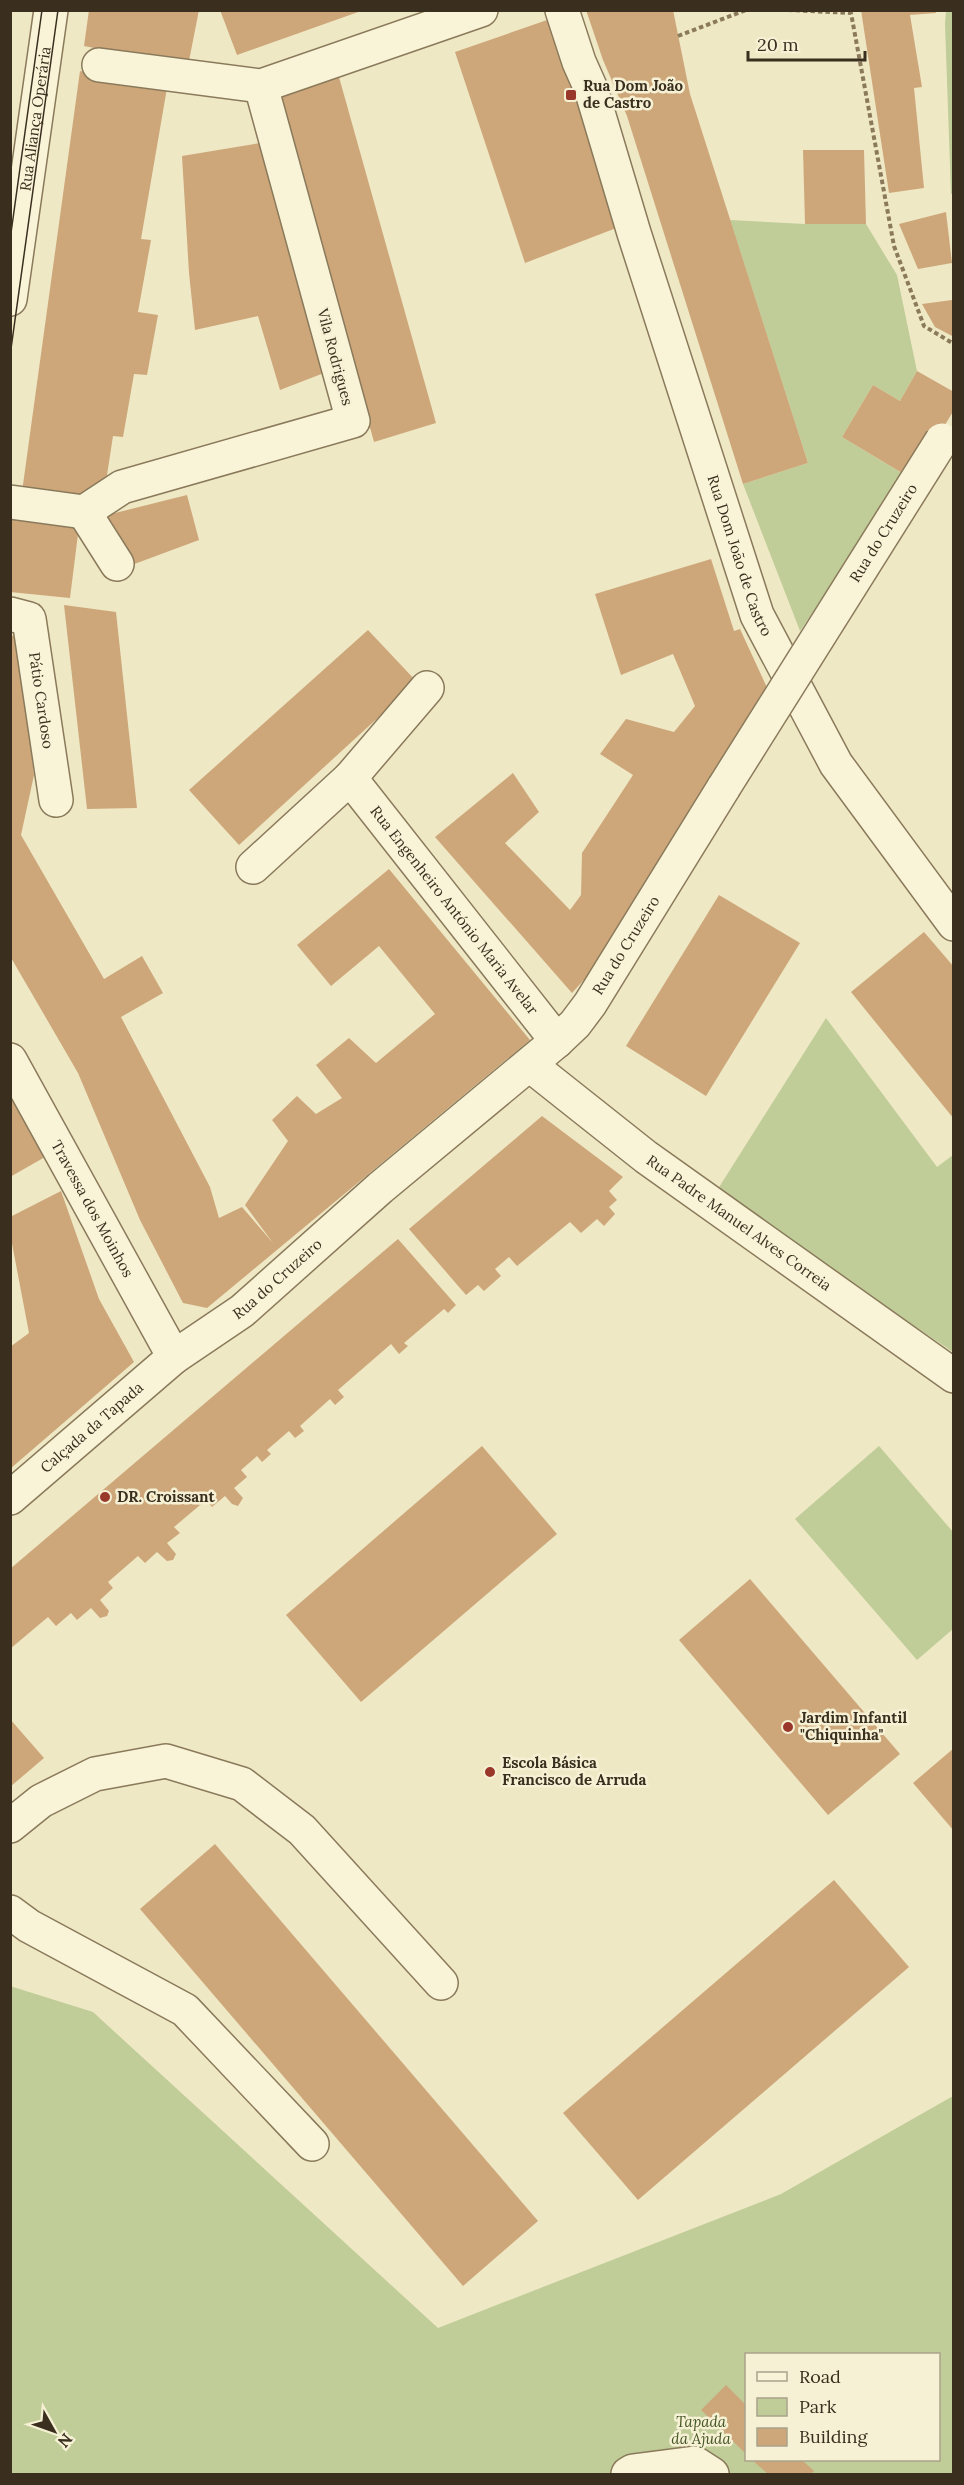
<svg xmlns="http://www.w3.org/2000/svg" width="964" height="2485" font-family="Lora,serif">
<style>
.green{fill:#c0cd98;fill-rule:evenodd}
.building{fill:#cda77a}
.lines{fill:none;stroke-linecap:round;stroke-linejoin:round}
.minor-casing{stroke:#8a7a5b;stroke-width:36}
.path{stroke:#8a7a5b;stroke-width:4;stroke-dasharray:4.5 3;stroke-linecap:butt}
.minor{stroke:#f9f4d8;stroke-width:33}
.tram{stroke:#3a2f1f;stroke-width:1.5}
.minor-bridge-casing{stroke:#8a7a5b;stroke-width:36;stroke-linecap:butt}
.minor-bridge{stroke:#f9f4d8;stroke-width:33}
.poi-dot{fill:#99372a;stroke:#f6f1d4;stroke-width:2}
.labels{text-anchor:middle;stroke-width:5;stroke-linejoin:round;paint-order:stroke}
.poi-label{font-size:15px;font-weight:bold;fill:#3a2f1f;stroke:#f6f1d4;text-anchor:start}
.street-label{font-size:15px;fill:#3a2f1f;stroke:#f6f1d4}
.park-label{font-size:15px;font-style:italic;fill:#445625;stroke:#f6f1d4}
</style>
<rect width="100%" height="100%" fill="#efe8c5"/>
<!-- green -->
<g class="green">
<polygon points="946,11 954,11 953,194 951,194 945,24"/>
<polygon points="730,220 805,224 866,224 897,275 917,371 900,401 873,385 842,437 905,475 800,631 743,484 808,463"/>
<polygon points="826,1018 937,1167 953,1155 953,1352 716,1192"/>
<polygon points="879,1446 953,1532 953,1629 917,1660 795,1519"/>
<path d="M10,1986L93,2012L438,2328L781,2194L953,2096V2474H11ZM746,2354H938V2460H746Z"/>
</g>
<!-- building -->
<g class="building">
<polygon points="89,10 199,10 188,66 84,46"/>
<polygon points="220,10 361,10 361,11 237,55"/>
<polygon points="586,10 673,10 690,94 808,463 743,484 627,116 603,60"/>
<polygon points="861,10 935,10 936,13 910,15 922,87 914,88 924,188 889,193"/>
<polygon points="550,19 619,227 525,263 455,52"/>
<polygon points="80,71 167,88 141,239 151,240 138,312 158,315 147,375 134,374 123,437 113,436 105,488 87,501 22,492"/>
<polygon points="339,77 436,423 374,442 279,97"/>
<polygon points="260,143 324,373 280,390 258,316 195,330 189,273 182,156"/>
<polygon points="803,150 864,150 866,224 805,224"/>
<polygon points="946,212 952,263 918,269 899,224"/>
<polygon points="952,300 954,309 954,337 935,327 922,304"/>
<polygon points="917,371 954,392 954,410 912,479 842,437 873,385 900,401"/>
<polygon points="187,495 199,540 129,566 99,517"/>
<polygon points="10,517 79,526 70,598 10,592"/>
<polygon points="711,559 734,631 740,629 770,694 610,951 572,993 435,837 513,773 539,812 505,843 570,910 581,895 582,853 633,775 600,754 626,719 674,732 695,706 673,654 621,675 595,594"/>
<polygon points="64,605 116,612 137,808 87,809"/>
<polygon points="368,630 417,682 239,845 189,790"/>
<polygon points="10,635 18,637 34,775 21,835 104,979 142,956 163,993 121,1017 210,1187 219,1218 242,1207 273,1243 245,1205 288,1141 272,1120 297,1096 316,1114 342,1098 316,1065 349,1038 376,1063 435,1014 379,946 331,986 297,945 389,869 530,1040 207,1308 183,1303 140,1220 78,1073 10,956"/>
<polygon points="719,895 800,943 706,1096 626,1046"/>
<polygon points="924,932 954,967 954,1119 851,992"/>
<polygon points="10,1092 45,1157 10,1177"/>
<polygon points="542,1116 623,1177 609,1191 617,1200 609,1207 615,1214 604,1226 597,1219 581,1233 570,1222 517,1266 509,1257 495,1269 501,1276 484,1291 478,1285 466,1295 409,1229"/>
<polygon points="61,1191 99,1299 134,1362 10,1469 10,1347 29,1333 10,1233 10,1217"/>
<polygon points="398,1239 456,1305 448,1313 444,1309 404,1343 408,1346 399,1354 391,1344 338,1390 344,1397 335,1405 330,1399 300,1426 304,1431 295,1438 289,1431 267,1450 271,1454 262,1462 257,1456 241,1470 247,1477 234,1488 243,1498 238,1506 232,1504 225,1496 212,1507 206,1500 174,1527 180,1533 167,1543 176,1554 173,1560 167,1561 157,1552 145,1563 138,1556 108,1582 113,1588 100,1600 109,1611 107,1616 100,1618 91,1608 77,1620 71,1613 56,1626 48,1617 10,1649 10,1569"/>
<polygon points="482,1446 557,1534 361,1702 286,1615"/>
<polygon points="750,1579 900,1754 828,1815 679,1640"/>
<polygon points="10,1719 44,1758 10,1787"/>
<polygon points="954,1748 954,1831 913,1783"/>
<polygon points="215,1844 538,2221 463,2286 140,1909"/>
<polygon points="834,1880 909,1967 638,2200 563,2113"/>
<polygon points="726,2385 746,2405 746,2454 701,2410"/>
<polygon points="752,2460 802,2460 814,2471 811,2474 768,2474"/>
</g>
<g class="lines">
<defs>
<g id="minor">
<path id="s1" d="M562,10L579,62L591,89L634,233L757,615L836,764L954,924"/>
<polyline points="99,65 261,86 481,10"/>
<path id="s2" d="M10,299L51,10"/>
<polyline points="10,502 84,512 122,487 353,421 261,86"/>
<polyline points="84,512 117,564"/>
<path id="s3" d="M10,614L29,619L56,800"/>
<polyline points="350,778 427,688"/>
<path id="s4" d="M253,867L350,778L557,1041"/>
<path id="s5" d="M10,1060L174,1357"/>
<path id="s6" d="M530,1065L646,1157L954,1376"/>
<path id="s7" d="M10,1498L174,1357L242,1311L380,1188L557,1041L575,1024L590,1004L724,787"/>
<polyline points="10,1826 41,1801 95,1774 166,1761 242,1784 302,1830 441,1983"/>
<polyline points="10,1912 29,1926 185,2010 312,2144"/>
<polyline points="628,2474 633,2471 695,2463 712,2474"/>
</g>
</defs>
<!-- minor casing -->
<use href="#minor" class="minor-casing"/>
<!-- path -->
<g class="path">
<polyline points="788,10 851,13 894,246 924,326 954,344"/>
<polyline points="678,36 746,10"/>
</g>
<!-- minor -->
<use href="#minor" class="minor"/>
<!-- tram -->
<g class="tram">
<polyline points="10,240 42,10"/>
<polyline points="10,356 58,10"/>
</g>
<defs>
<g id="minor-bridge">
<path id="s8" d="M724,787L942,440"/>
</g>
</defs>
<!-- minor-bridge casing -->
<use href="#minor-bridge" class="minor-bridge-casing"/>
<!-- minor-bridge -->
<use href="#minor-bridge" class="minor-bridge"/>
</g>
<!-- markers -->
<g class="poi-dot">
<rect x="565" y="89" width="12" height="12" rx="3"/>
<circle cx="105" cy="1497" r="6"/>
<circle cx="788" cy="1727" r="6"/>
<circle cx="490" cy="1772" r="6"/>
</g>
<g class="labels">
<!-- poi labels -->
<g class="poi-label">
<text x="583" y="91">Rua Dom João<tspan x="583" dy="17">de Castro</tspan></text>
<text x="117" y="1502">DR. Croissant</text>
<text x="800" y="1723">Jardim Infantil<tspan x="800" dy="17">"Chiquinha"</tspan></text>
<text x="502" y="1768">Escola Básica<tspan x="502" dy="17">Francisco de Arruda</tspan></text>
</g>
<!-- street labels -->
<g class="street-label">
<text dy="5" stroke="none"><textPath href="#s2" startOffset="182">Rua Aliança Operária</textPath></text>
<text transform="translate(335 357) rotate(75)" y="5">Vila Rodrigues</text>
<text dy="5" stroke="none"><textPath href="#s8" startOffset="300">Rua do Cruzeiro</textPath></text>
<text dy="5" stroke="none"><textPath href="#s1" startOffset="574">Rua Dom João de Castro</textPath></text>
<text dy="5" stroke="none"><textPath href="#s3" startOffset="102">Pátio Cardoso</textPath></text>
<text dy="5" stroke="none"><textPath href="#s4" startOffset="300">Rua Engenheiro António Maria Avelar</textPath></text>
<text dy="5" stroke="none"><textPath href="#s7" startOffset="832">Rua do Cruzeiro</textPath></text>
<text dy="5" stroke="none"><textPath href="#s5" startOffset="170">Travessa dos Moinhos</textPath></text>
<text dy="5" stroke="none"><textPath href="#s6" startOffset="262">Rua Padre Manuel Alves Correia</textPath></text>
<text dy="5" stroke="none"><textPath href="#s7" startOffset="346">Rua do Cruzeiro</textPath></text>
<text dy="5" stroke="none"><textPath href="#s7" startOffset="108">Calçada da Tapada</textPath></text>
</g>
<!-- park labels -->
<g class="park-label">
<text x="701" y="2427">Tapada<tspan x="701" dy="17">da Ajuda</tspan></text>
</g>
</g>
<!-- border -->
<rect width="964" height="2485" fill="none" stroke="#3a2f1f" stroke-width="24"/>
<!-- legend -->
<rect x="745" y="2353" width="195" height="108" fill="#f6f1d4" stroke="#aba38c" stroke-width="1.5"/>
<rect x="757" y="2372" width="30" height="9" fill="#f9f4d8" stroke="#aba38c" stroke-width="1.5"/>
<text x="799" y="2383" font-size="18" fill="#3a2f1f">Road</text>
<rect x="757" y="2398" width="30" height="18" fill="#c0cd98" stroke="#aba38c" stroke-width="1.5"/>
<text x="799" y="2413" font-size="18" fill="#3a2f1f">Park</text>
<rect x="757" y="2428" width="30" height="18" fill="#cda77a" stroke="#aba38c" stroke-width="1.5"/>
<text x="799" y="2443" font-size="18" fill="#3a2f1f">Building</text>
<!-- north arrow -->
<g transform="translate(54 2431) rotate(130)" stroke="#f6f1d4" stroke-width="4.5" paint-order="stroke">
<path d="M0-4.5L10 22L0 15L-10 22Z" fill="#3a2f1f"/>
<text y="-9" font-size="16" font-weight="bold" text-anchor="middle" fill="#3a2f1f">N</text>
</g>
<!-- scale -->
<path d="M748 51v9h117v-9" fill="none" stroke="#3a2f1f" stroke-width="3"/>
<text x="757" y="51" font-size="18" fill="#3a2f1f" stroke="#f6f1d4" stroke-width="4.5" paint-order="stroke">20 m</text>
</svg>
